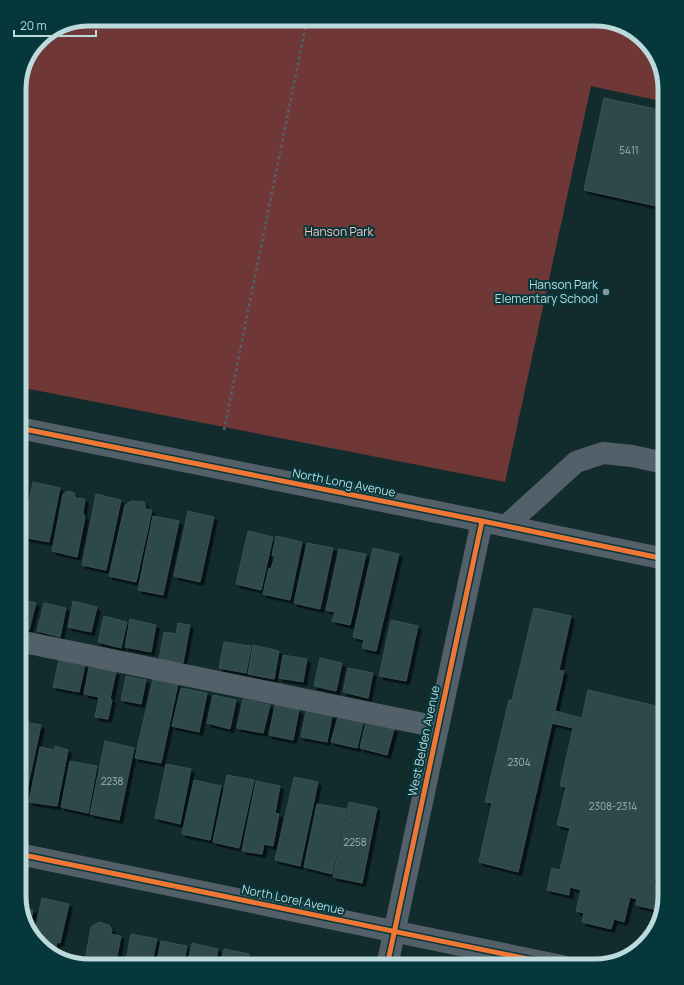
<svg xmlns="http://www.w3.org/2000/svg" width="684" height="985" font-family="Manrope,sans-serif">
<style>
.green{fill:#6f3736}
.building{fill:#2f484a;stroke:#3a5052;filter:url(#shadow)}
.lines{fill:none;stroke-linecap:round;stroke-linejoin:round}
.path{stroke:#556269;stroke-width:2.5;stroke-dasharray:3 3;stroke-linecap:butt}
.minor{stroke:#535f69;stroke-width:22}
.cycleway-casing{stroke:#05373b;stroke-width:8}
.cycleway{stroke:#f07635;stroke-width:5}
.poi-dot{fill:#809c9f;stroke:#05373b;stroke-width:1.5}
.labels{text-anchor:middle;stroke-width:4;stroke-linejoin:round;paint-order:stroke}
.number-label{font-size:10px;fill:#99b5b8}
.park-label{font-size:12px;fill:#fbc3be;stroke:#05373b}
.poi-label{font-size:12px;fill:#bcd9dc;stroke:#05373b;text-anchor:end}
.street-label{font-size:12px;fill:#bcd9dc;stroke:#05373b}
.rim{fill:none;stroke:#bcd9dc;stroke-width:5}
</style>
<defs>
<filter id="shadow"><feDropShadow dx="3.5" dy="3.5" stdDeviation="0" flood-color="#0009"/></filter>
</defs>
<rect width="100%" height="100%" fill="#122c2e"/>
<!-- green -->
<polygon class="green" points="89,19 599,19 630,29 656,54 665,89 665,102 591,86 505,482 19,387 19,84 26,58 43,37"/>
<!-- building -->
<g class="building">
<polygon points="604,98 665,111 665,208 584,190"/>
<polygon points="33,482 60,488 49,542 22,537"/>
<polygon points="19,489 25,490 19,516"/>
<polygon points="68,491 74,493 76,498 85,499 83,513 85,517 77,557 52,551 63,494"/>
<polygon points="96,494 121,500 106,570 82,565"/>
<polygon points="131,501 144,502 146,509 152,510 136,582 109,576 125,505"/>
<polygon points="188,511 214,517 200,582 174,576"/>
<polygon points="153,516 179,521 163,595 138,590"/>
<polygon points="248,531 273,537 261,590 236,584"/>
<polygon points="276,536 302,542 290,600 263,594 269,568 271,569 275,556 272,556"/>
<polygon points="307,543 333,548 320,609 294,603"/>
<polygon points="373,548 399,554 376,651 362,648 364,640 353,637"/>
<polygon points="339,549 366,554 350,625 332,621 335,612 326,610"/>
<polygon points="19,599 36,603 29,630 19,628"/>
<polygon points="73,601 97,607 91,632 68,627"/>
<polygon points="44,603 66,608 60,637 37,631"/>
<polygon points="534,608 571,616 559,670 564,671 518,872 479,862 492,803 485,802 509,700 512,700"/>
<polygon points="104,616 127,622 121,648 98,642"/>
<polygon points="130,619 156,625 151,652 125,647"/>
<polygon points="391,620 418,626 406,681 379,676"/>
<polygon points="178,623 190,625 183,663 159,659 164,632 176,634"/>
<polygon points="224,642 251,646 246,673 219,668"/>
<polygon points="253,645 279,651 274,679 248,674"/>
<polygon points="283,655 307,659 303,682 279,678"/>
<polygon points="320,658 342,663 336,691 314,686"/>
<polygon points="19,659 24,660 19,682"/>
<polygon points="59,660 85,665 79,692 53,687"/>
<polygon points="89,667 116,672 110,699 112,700 108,719 95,717 99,697 84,694"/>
<polygon points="348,668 373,673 368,698 343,692"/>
<polygon points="126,676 146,680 141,704 121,700"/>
<polygon points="153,679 178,684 161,763 135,758"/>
<polygon points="181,688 207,693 199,732 172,726"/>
<polygon points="588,690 665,708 665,847 663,846 654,884 665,887 665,894 662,908 661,911 636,905 637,899 630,897 624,922 614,919 611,929 582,922 584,913 576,911 581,890 570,887 569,895 547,890 552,868 560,870 570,828 557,825 566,787 560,786 573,728 552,723 555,711 582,718"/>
<polygon points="213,695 236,700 230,729 207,723"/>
<polygon points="243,699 270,705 263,733 237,728"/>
<polygon points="275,705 299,710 293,740 269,735"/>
<polygon points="306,711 332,716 327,742 301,737"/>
<polygon points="338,717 363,723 357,748 331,742"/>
<polygon points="19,721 41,725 25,799 19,798"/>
<polygon points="366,722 394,729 387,755 360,748"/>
<polygon points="105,741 134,748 119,820 90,814"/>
<polygon points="55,746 68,750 57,806 29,802 40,747 55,750"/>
<polygon points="70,761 97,766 88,813 61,807"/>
<polygon points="166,764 191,769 180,824 155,818"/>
<polygon points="227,775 254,780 239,848 213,842"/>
<polygon points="294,777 318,782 300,866 275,860"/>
<polygon points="194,780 221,786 210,840 182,834"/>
<polygon points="256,781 280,786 275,813 279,814 273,846 264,844 262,854 242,851"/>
<polygon points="349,802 377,808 362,883 333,877"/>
<polygon points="317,804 346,809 332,874 304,867"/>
<polygon points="42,898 69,904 60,943 57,942 54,957 34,937"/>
<polygon points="22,908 33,910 29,931 28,931"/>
<polygon points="99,922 109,925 112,930 111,934 121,936 115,966 84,966 91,927"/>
<polygon points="131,934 157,939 151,966 125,966"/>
<polygon points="161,941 187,946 183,966 156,966"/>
<polygon points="192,943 218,949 215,966 187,966"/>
<polygon points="224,949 249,954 247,966 220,966"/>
<polygon points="316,957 344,963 344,966 314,966"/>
</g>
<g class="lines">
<!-- path -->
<polyline class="path" points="224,430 307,19"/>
<!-- minor -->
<g class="minor">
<polyline points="19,428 482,521 665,559"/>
<polyline points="506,526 576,462 603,453 632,456 665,463"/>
<polyline points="19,641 438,727"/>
<polyline points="19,854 562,966"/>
<polyline points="387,966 482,521"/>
</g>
<defs>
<g id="cycleway">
<polyline points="19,428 482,521 665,559"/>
<polyline points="19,854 562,966"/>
<polyline points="387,966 482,521"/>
</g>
</defs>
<!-- cycleway casing -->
<use href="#cycleway" class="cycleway-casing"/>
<!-- cycleway -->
<use href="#cycleway" class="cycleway"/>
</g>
<!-- markers -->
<circle class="poi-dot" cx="606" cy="292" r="4"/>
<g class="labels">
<!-- number labels -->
<g class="number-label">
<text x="629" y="154">5411</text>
<text x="519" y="766">2304</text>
<text x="112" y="785">2238</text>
<text x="613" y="810">2308-2314</text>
<text x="355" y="846">2258</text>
</g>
<!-- park labels -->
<g class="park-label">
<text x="339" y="236">Hanson Park</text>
</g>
<!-- poi labels -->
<g class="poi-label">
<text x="598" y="289">Hanson Park<tspan x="598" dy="14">Elementary School</tspan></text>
</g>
<!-- street labels -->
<g class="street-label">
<text transform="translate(344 483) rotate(11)" y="4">North Long Avenue</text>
<text transform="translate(424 741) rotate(-78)" y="4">West Belden Avenue</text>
<text transform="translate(293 900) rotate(12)" y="4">North Lorel Avenue</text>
</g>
</g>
<!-- crop -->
<path d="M0 0H684V985H0ZM89 26H595A63 63 0 0 1 658 89V896A63 63 0 0 1 595 959H89A63 63 0 0 1 26 896V89A63 63 0 0 1 89 26Z" fill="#05373b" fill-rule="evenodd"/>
<path class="rim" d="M89 26H595A63 63 0 0 1 658 89V896A63 63 0 0 1 595 959H89A63 63 0 0 1 26 896V89A63 63 0 0 1 89 26Z"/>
<!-- scale -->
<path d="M14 30v6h82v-6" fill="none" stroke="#bcd9dc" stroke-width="2"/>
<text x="20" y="30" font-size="12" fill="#bcd9dc" stroke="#05373b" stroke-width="3" paint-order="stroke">20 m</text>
</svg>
